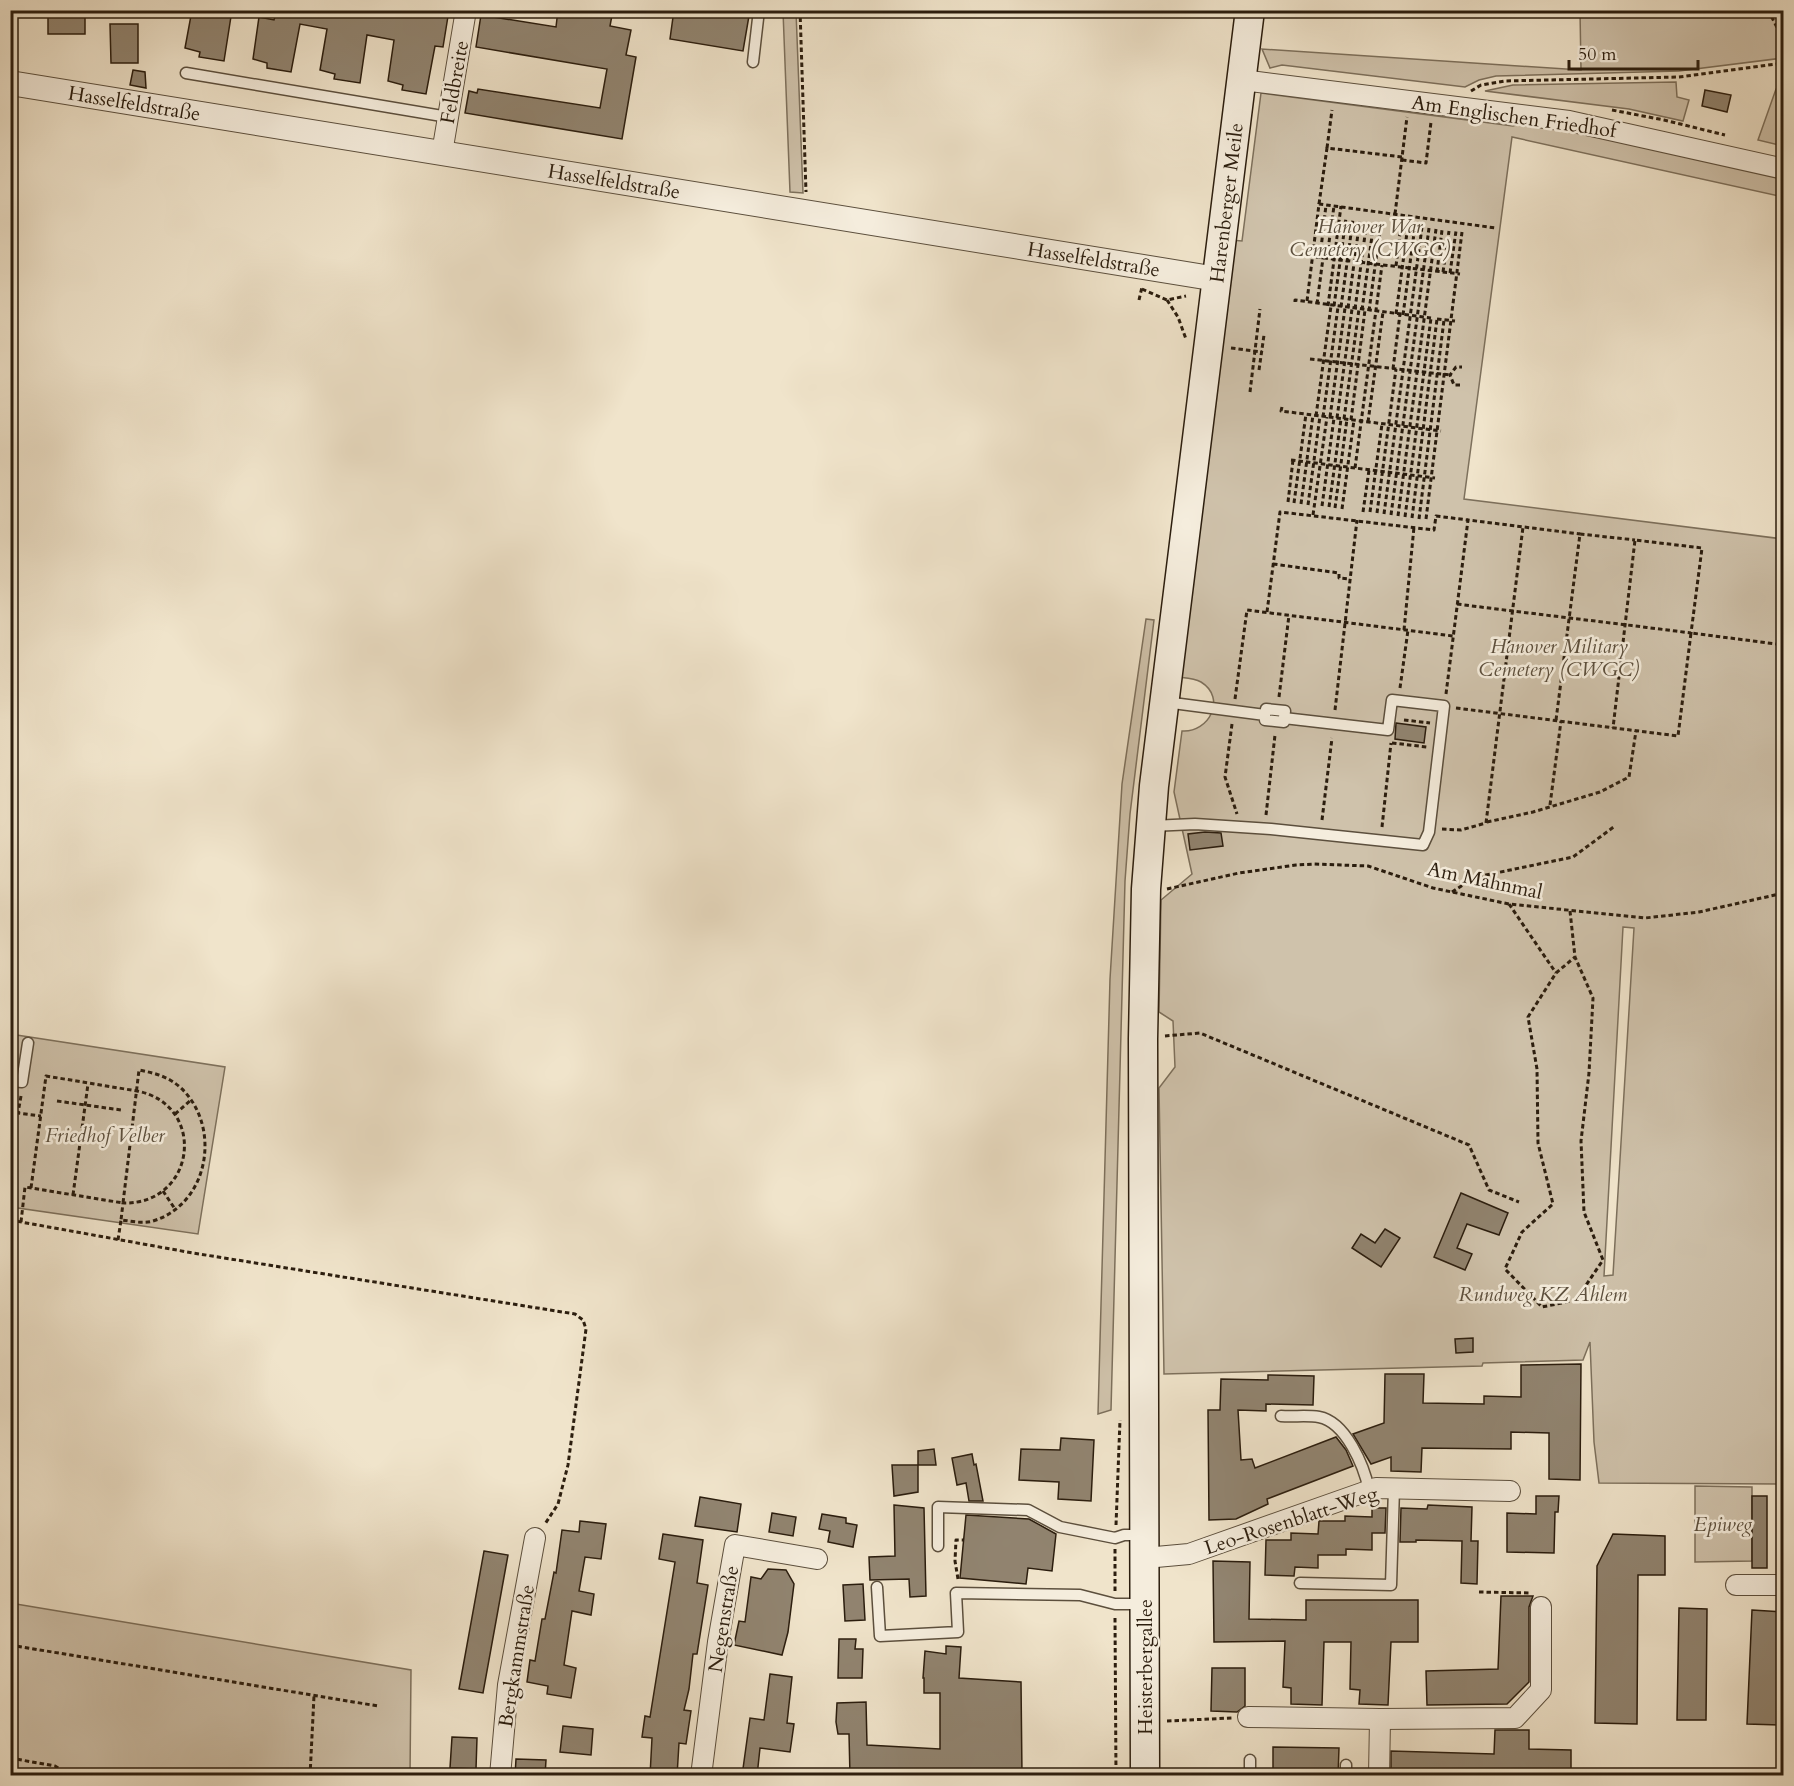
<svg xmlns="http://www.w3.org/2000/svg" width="1794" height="1786" font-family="Cardo,serif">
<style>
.green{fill:#cfc2ab;stroke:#7d705c;stroke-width:1.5;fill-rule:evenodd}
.building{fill:#918470;stroke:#2b1d0e;stroke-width:1.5}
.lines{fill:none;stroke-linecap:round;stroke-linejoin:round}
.service-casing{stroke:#5c4f3d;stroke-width:13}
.minor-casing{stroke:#5c4f3d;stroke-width:22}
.tertiary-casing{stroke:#5c4f3d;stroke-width:26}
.secondary-casing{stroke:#2b1d0e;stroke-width:31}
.path{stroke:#2b1d0e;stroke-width:3;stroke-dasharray:4.5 3;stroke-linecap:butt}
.service{stroke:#f5eddd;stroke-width:10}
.minor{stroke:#f5eddd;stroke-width:20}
.tertiary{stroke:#f5eddd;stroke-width:24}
.secondary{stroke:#f5eddd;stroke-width:28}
.labels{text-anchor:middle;stroke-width:5;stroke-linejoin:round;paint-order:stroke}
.street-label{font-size:20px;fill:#2b1d0e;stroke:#f5eddd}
.park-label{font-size:20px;font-style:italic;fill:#5c4f3d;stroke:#f5eddd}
</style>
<rect width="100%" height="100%" fill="#f0e4cb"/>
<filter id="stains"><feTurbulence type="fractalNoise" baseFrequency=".00333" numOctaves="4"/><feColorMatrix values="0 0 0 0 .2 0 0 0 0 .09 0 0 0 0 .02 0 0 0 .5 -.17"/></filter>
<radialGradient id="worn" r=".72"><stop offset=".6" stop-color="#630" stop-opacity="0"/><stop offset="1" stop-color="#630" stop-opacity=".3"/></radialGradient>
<!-- green -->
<g class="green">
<polygon points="783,11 796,11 803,193 790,192"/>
<polygon points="1580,11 1783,11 1783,58 1679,71 1496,76 1479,80 1465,87 1282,65 1270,68 1262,49 1581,70"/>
<polygon points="1783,80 1783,146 1758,140 1776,89"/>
<polygon points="1676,82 1677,97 1689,100 1683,121 1629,109 1485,91 1513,85"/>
<path d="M1261,93L1513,126L1522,123L1572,130L1783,179V197L1512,137L1464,499L1783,539V1484L1599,1483L1594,1442L1590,1342L1583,1360L1483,1363L1482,1366L1164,1374L1159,1088L1175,1067L1173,1021L1159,1012L1161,900L1192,874L1174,792L1182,731C1209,733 1227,698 1201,682C1194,678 1185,678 1177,677L1231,240L1242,241ZM1623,927L1634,928L1613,1275L1604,1276Z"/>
<polygon points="1146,619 1154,620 1130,814 1125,881 1111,1410 1098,1414 1110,979 1122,784"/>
<polygon points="10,1034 225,1067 198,1234 11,1207"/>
<polygon points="1695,1486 1752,1487 1752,1561 1695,1562"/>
<polygon points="10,1603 411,1670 410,1775 11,1775"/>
</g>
<!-- building -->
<g class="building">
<rect x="48" y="10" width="37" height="24"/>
<polygon points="192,10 232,10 224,61 199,57 200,52 185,48"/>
<polygon points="277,10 449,10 443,47 435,46 426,94 402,90 403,85 388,81 394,40 367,35 360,83 334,79 335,74 320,70 327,29 300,24 291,72 267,68 267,63 253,59 259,17 274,20"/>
<polygon points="558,10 613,10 610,26 631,30 626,55 636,57 622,139 465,113 469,91 477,93 478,89 600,108 607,69 476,47 481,15 556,27"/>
<polygon points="674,10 750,10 743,51 670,39"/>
<polygon points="110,24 138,24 138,63 111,63"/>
<polygon points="133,70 145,72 146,88 130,85"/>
<polygon points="1705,90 1731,95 1727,112 1702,106"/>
<polygon points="1396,723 1426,727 1424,743 1395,739"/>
<polygon points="1205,832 1221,833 1223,846 1190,850 1188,834"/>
<polygon points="1461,1193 1508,1213 1499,1235 1467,1224 1457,1248 1472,1254 1465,1270 1434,1257"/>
<polygon points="1385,1229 1400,1238 1381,1267 1352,1248 1361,1234 1375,1243"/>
<polygon points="1473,1338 1473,1352 1456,1353 1455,1339"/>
<polygon points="1581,1364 1580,1480 1549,1479 1549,1433 1511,1432 1511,1449 1422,1448 1421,1472 1391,1471 1391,1457 1371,1464 1353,1434 1384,1423 1385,1374 1424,1374 1423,1403 1484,1404 1484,1396 1521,1397 1521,1365"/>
<polygon points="1268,1375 1314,1376 1313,1405 1266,1404 1266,1411 1238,1410 1241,1460 1252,1459 1255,1468 1336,1437 1346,1450 1353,1466 1267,1499 1268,1504 1236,1519 1209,1520 1208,1410 1220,1410 1221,1379 1268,1380"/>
<polygon points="1061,1438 1094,1440 1091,1501 1058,1499 1059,1482 1019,1480 1021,1449 1060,1450"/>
<polygon points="934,1449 936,1465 918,1465 918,1451"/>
<polygon points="972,1454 974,1465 976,1464 983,1501 969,1501 966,1483 957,1485 952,1458"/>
<polygon points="892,1465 918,1465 918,1492 894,1496"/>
<polygon points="1536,1496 1559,1496 1558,1512 1555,1512 1554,1553 1507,1552 1507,1513 1536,1514"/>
<rect x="1752" y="1496" width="15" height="72"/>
<polygon points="700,1497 741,1504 737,1532 695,1526"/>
<polygon points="894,1505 924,1508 926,1596 910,1597 909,1579 870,1580 869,1557 895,1556"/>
<polygon points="1428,1505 1472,1507 1471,1541 1478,1541 1477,1584 1461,1583 1462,1541 1416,1540 1416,1542 1400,1542 1401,1508 1427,1509"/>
<polygon points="1372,1508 1386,1508 1385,1533 1372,1533 1372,1550 1346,1549 1346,1555 1318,1555 1318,1568 1295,1567 1294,1576 1265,1575 1266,1540 1291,1540 1291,1533 1318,1534 1319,1521 1345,1521 1345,1516 1372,1517"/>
<polygon points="772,1513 796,1517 793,1536 769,1532"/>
<polygon points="822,1514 846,1518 846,1523 857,1525 853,1547 828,1542 830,1531 819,1529"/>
<polygon points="966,1515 1029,1519 1056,1534 1052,1571 1028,1568 1026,1584 960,1578"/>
<polygon points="580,1521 606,1524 601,1559 585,1557 579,1591 594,1594 591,1615 572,1611 564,1665 576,1668 571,1698 547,1694 548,1686 527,1682 530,1660 535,1661 542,1619 545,1619 554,1572 556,1573 562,1530 579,1532"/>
<polygon points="663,1534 703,1540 697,1583 708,1585 697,1654 693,1654 689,1689 684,1710 691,1711 686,1744 679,1743 677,1776 650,1776 652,1738 642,1737 645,1716 650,1717 675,1562 659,1559"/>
<polygon points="1613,1534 1665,1536 1665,1575 1638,1575 1637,1724 1595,1723 1597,1566"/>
<polygon points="484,1551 508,1555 483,1693 459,1689"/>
<polygon points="1213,1561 1250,1562 1249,1619 1306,1620 1306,1600 1418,1600 1418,1642 1391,1642 1388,1705 1359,1704 1360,1690 1350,1689 1351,1642 1324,1642 1322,1705 1291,1704 1291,1688 1283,1687 1285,1641 1214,1642"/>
<polygon points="768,1569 786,1570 794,1584 788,1632 782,1655 734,1645 739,1621 745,1622 751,1577 761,1579"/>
<polygon points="863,1584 865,1620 845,1621 843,1585"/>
<polygon points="1501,1596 1533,1596 1529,1607 1529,1682 1507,1704 1427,1705 1426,1671 1498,1669"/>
<polygon points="1679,1608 1707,1609 1706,1720 1677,1720"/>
<polygon points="1752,1610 1784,1612 1783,1725 1747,1724"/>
<polygon points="839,1639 856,1639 855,1649 863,1649 862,1678 838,1678"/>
<polygon points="946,1646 961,1647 959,1678 1021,1682 1022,1776 850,1776 849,1734 838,1734 836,1722 837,1703 866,1702 867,1745 940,1749 940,1693 924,1693 924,1678 923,1678 925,1651 946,1654"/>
<polygon points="1212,1668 1245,1668 1245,1706 1237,1712 1211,1711"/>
<polygon points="770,1674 792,1677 787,1723 794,1724 790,1752 760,1748 757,1776 742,1776 750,1718 764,1720"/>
<polygon points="563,1726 593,1729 591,1755 560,1752"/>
<polygon points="1495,1730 1529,1730 1529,1749 1571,1750 1571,1776 1391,1776 1391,1751 1494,1754"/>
<polygon points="452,1737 477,1738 476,1769 450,1768"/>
<polygon points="1273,1747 1339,1748 1338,1776 1273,1776"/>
<polygon points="516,1759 546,1760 545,1776 515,1776"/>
</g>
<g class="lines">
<defs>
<g id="service">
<polyline points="753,62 759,10"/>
<polyline points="186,73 448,117"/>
<polyline points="1265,715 1266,709 1285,711 1284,718"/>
<polyline points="1151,826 1195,824 1271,829 1423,845 1429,832 1444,706 1392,700 1388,730 1284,718 1284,722 1265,720 1265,715 1165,702"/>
<polyline points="10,1081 22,1082 28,1043"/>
<path d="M1281,1416C1293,1417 1307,1415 1319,1417C1346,1422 1364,1466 1369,1490"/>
<polyline points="938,1546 938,1507 1028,1510 1060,1527 1115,1538 1124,1535 1145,1535"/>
<polyline points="1300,1583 1391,1585 1394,1488"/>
<polyline points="877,1587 880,1636 958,1632 956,1593 1080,1595 1115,1604 1142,1604"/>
<polyline points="1250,1776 1250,1760"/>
<polyline points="1346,1776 1346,1765"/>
</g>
<g id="minor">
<polyline points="1242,80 1569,121 1784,169"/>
<polyline points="442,153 466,10"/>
<polyline points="1145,1558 1189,1554 1376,1488 1510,1491"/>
<polyline points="1736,1585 1784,1585"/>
<polyline points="1248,1717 1380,1719 1515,1718 1541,1690 1541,1607"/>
<polyline points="500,1776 508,1685 535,1538"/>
<polyline points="701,1776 718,1642 735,1545 817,1559"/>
<polyline points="1379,1776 1380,1719"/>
</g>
<g id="tertiary">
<path id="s1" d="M10,83L1217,279"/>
</g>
<g id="secondary">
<path id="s2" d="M1145,1776L1143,1039L1146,889L1154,786L1250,10"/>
</g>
</defs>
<!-- service casing -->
<use href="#service" class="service-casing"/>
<!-- minor casing -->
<use href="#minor" class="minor-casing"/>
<!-- tertiary casing -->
<use href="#tertiary" class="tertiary-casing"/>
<!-- secondary casing -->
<use href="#secondary" class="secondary-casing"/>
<!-- path -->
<g class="path">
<polyline points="800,10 806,192"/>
<polyline points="1768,10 1784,41"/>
<polyline points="1471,91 1481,85 1505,81 1679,77 1784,63"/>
<polyline points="1612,110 1664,120 1725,135"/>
<polyline points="1327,148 1332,110"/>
<polyline points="1402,160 1426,163 1431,122"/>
<polyline points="1319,204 1327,148 1402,157"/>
<polyline points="1395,214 1407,117"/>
<polyline points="1316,257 1460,274"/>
<polyline points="1320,257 1326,205"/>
<polyline points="1327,257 1334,206"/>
<polyline points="1396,266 1401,225"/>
<polyline points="1437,272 1442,230"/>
<polyline points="1443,272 1449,231"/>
<polyline points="1450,273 1456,231"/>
<polyline points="1142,289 1167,300 1186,296"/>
<polyline points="1139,300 1142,287"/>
<polyline points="1167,300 1178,317 1186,339"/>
<polyline points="1307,301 1319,204 1496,228"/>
<polyline points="1295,302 1295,300 1431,318"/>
<polyline points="1317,304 1323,258"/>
<polyline points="1328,306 1341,206"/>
<polyline points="1334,306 1346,218"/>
<polyline points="1341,307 1353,219"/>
<polyline points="1348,308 1360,219"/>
<polyline points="1355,309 1367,220"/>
<polyline points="1362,310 1374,221"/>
<polyline points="1369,311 1381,222"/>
<polyline points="1396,314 1408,225"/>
<polyline points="1403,315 1415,226"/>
<polyline points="1437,319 1455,321"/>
<polyline points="1231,348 1262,352"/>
<polyline points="1310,359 1450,375"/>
<polyline points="1393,369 1400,314"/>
<polyline points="1259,370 1264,335"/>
<polyline points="1460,385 1454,385 1450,375 1456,367 1462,367"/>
<polyline points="1250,392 1260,309"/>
<polyline points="1282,407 1281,411 1441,431"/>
<polyline points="1316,416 1331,306"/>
<polyline points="1323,417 1338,307"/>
<polyline points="1330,417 1345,308"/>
<polyline points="1337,418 1352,309"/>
<polyline points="1344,419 1359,309"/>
<polyline points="1351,420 1365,310"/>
<polyline points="1368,422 1383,312"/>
<polyline points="1291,460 1435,478"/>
<polyline points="1355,468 1382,265"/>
<polyline points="1288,502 1293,460"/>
<polyline points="1294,503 1306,414"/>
<polyline points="1301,504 1313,415"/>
<polyline points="1308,505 1320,416"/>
<polyline points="1322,506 1334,418"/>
<polyline points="1329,507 1341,419"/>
<polyline points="1335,508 1347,419"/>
<polyline points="1342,509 1354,420"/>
<polyline points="1363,512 1369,470"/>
<polyline points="1370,512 1382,424"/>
<polyline points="1377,513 1396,369"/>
<polyline points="1384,514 1422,227"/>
<polyline points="1313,515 1327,417"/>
<polyline points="1391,515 1429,228"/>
<polyline points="1398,516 1436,229"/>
<polyline points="1405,517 1431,318"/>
<polyline points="1412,518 1437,319"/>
<polyline points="1419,519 1444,320"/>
<polyline points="1426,519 1462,232"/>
<polyline points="1273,564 1339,573 1339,578 1350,579"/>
<path d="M1457,604C1535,614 1613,623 1691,633L1702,548L1635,540L1613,728"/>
<polyline points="1267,612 1280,512 1434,530 1436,516 1468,520"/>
<polyline points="1404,630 1414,527"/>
<polyline points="1400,688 1408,630"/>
<polyline points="1446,694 1468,520 1580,534"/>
<polyline points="1279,697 1289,615"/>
<polyline points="1235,699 1247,610 1453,636"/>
<polyline points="1456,708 1678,736 1691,633 1784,645"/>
<polyline points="1335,710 1357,520"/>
<polyline points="1404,720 1430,723"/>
<polyline points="1556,720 1580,534 1635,540"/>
<polyline points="1232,724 1225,777 1237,814"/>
<polyline points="1392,743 1427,747"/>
<polyline points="1550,805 1561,721"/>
<polyline points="1266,815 1275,735"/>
<polyline points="1322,820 1332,738"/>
<polyline points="1487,822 1533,812 1600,792 1629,777 1636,731"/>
<polyline points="1382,827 1391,743"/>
<polyline points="1442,829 1461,830 1486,823 1523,527"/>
<polyline points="1167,889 1239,873 1296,865 1314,864 1368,866 1433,888 1509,904 1645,918 1699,912 1784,893"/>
<polyline points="1452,892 1466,883 1486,875 1573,857 1615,826"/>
<polyline points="1509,904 1556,973"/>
<polyline points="1570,911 1575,957 1593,998 1589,1073 1581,1141 1584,1212 1603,1260 1576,1300 1542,1307 1505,1269 1522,1232 1553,1204 1538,1143 1537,1069 1528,1017 1556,973 1575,957"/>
<polyline points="1165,1036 1200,1033 1469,1145 1489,1190 1519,1202"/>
<polyline points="21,1096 18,1113 41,1116"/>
<polyline points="57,1101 121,1110"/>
<polyline points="175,1114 191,1100"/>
<polyline points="163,1191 175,1209"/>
<polyline points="73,1195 88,1084"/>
<polyline points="10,1220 193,1253 575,1314 583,1320 586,1329 568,1465 558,1504 545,1524"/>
<path d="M21,1222L25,1187L123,1203L139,1070C155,1073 169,1077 181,1088C222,1127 209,1204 153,1221C142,1224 131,1221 121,1220L123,1203C196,1205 208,1105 137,1091L46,1076L31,1188"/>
<polyline points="118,1240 121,1220"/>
<polyline points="1116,1525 1120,1420"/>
<polyline points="958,1579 955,1561 956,1540 964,1540"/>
<polyline points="1115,1591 1115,1549"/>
<polyline points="1479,1592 1531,1593"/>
<polyline points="1115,1618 1116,1776"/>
<polyline points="10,1645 378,1706"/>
<polyline points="1167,1721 1232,1718"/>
<polyline points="10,1758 55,1766 70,1776"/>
<polyline points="310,1776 314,1696"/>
</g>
<!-- service -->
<use href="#service" class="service"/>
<!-- minor -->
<use href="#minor" class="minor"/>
<!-- tertiary -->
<use href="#tertiary" class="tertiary"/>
<!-- secondary -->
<use href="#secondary" class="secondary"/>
</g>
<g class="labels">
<!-- street labels -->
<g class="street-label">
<text transform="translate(454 82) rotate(-80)" y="7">Feldbreite</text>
<text dy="7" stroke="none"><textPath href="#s1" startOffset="126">Hasselfeldstraße</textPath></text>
<text transform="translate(1514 116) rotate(8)" y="7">Am Englischen Friedhof</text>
<text dy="7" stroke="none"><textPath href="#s1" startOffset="612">Hasselfeldstraße</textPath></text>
<text dy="7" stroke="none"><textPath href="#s2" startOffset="1578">Harenberger Meile</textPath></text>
<text dy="7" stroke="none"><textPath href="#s1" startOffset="1098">Hasselfeldstraße</textPath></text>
<text transform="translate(1485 880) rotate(12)" y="7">Am Mahnmal</text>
<text transform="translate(1291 1520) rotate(-18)" y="7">Leo-Rosenblatt-Weg</text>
<text transform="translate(723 1619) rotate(-81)" y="7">Negenstraße</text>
<text transform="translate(516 1656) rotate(-81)" y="7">Bergkammstraße</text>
<text transform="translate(1145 1667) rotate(-90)" y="7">Heisterbergallee</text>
</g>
<!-- park labels -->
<g class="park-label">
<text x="1370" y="233">Hanover War<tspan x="1370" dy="23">Cemetery (CWGC)</tspan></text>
<text x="1559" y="653">Hanover Military<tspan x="1559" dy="23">Cemetery (CWGC)</tspan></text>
<text x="105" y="1142">Friedhof Velber</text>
<text x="1543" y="1301">Rundweg KZ Ahlem</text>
<text x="1723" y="1531">Epiweg</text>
</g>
</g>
<!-- margin -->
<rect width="1794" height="1786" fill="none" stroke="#f0e4cb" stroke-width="36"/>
<rect x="12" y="12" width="1770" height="1762" fill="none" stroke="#2b1d0e" stroke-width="3"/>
<rect x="18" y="18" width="1758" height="1750" fill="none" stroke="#2b1d0e" stroke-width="1.5"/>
<!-- scale -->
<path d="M1569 60v9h129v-9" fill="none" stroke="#2b1d0e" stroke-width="3"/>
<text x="1578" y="60" font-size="18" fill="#2b1d0e" stroke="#f5eddd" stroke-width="4.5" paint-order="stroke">50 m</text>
<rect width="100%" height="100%" filter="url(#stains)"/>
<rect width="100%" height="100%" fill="url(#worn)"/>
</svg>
